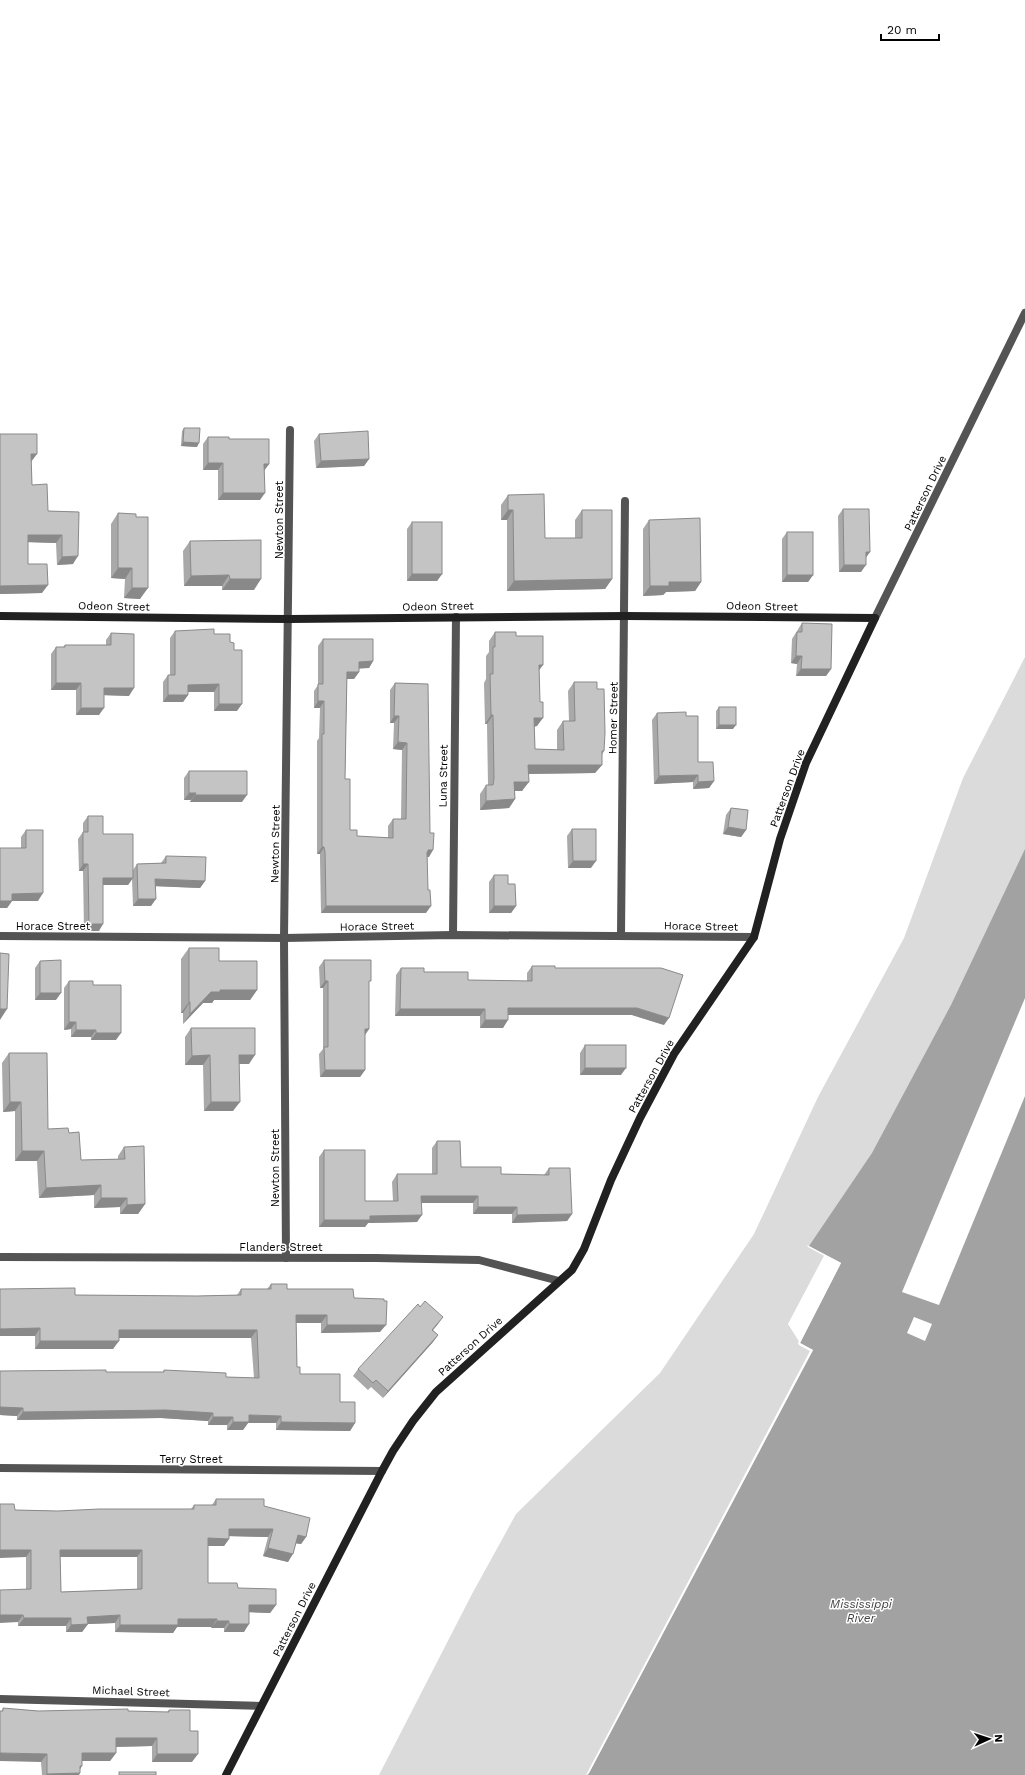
<svg xmlns="http://www.w3.org/2000/svg" width="1025" height="1775" font-family="'Work Sans',sans-serif">
<style>
.green{fill:#dbdbdb}
.water{fill:#a2a2a2}
.pier{fill:#fff}
.lines{fill:none;stroke-linecap:round;stroke-linejoin:round}
.street{stroke:#545454;stroke-width:8}
.secondary{stroke:#212121;stroke-width:8}
.wall{fill:#a9a9a9;fill-rule:evenodd}
.shaded-wall{fill:#898989}
.building{fill:#c4c4c4;stroke:#898989;fill-rule:evenodd}
.labels{text-anchor:middle;stroke-width:3;stroke-linejoin:round;paint-order:stroke}
.street-label{font-size:11px;fill:#000;stroke:#fff}
.water-label{font-size:12px;font-style:italic;fill:#434343;stroke:#fff}
</style>
<rect width="100%" height="100%" fill="#fff"/>
<!-- green -->
<polygon class="green" points="1025,657 1025,875 788,1324 800,1343 813,1350 588,1775 379,1775 472,1594 516,1514 660,1373 754,1234 818,1097 904,938 963,778"/>
<!-- water -->
<polygon class="water" points="1025,849 1025,1775 588,1775 813,1350 800,1343 841,1263 809,1246 872,1153 951,1005"/>
<!-- pier -->
<g class="pier">
<polygon points="1025,998 1025,1096 939,1305 902,1292"/>
<polygon points="807,1245 841,1263 800,1343 813,1350 589,1773 586,1775 810,1351 799,1345 798,1343 839,1264 808,1247"/>
<polygon points="914,1317 932,1324 925,1341 907,1333"/>
</g>
<g class="lines">
<!-- street -->
<g class="street">
<polyline points="875,618 1025,313"/>
<polyline points="453,935 456,617"/>
<polyline points="0,936 284,938 453,935 754,937"/>
<polyline points="621,936 625,501"/>
<polyline points="0,1257 376,1258 479,1260 559,1281"/>
<polyline points="286,1258 284,938 290,430"/>
<polyline points="0,1468 382,1471"/>
<polyline points="0,1699 261,1706"/>
</g>
<!-- secondary -->
<polyline class="secondary" points="0,616 289,619 625,616 875,618 806,763 780,839 754,937 674,1054 640,1118 611,1180 584,1249 572,1270 436,1392 413,1421 393,1451 382,1471 226,1775"/>
</g>
<!-- wall -->
<g class="wall">
<polygon points="184,428 197,447 181,446 182,431"/>
<polygon points="319,434 369,459 364,466 316,468 314,441"/>
<polygon points="208,437 229,439 269,464 264,470 260,500 218,500 218,470 203,470 203,444"/>
<polygon points="31,461 32,485 48,511 79,512 73,564 57,565 56,543 28,542 28,564 42,593 0,594"/>
<polygon points="508,495 545,538 575,538 575,520 582,510 612,579 605,589 507,591 507,520 501,520 501,505"/>
<polygon points="843,509 866,557 861,572 839,572 838,516"/>
<polygon points="118,513 136,517 140,599 124,598 125,579 111,578 111,524"/>
<polygon points="649,520 701,582 695,591 666,592 663,595 643,596 643,529"/>
<polygon points="412,522 442,574 437,581 407,581 407,529"/>
<polygon points="787,532 813,575 808,582 782,582 782,539"/>
<polygon points="190,541 254,590 222,590 222,586 184,586 183,551"/>
<polygon points="802,623 831,669 826,676 796,676 797,664 791,663 792,639"/>
<polygon points="175,631 214,634 230,642 237,711 214,711 214,692 188,692 188,695 183,702 163,702 163,682 168,675 170,675 170,638"/>
<polygon points="495,632 516,636 539,670 537,726 534,727 535,749 557,750 557,730 563,721 569,721 568,691 574,682 597,689 604,751 602,755 602,765 595,773 529,774 522,791 515,791 515,799 509,808 480,810 480,794 486,785 488,785 487,724 485,724 484,683 486,679 486,656 489,652 489,641"/>
<polygon points="111,633 129,696 104,695 99,715 76,715 76,690 51,690 51,654 56,647 63,647 65,645 106,645 106,640"/>
<polygon points="323,639 373,661 369,668 359,668 359,672 354,679 347,679 345,779 350,830 357,836 388,838 388,826 393,819 401,819 402,750 393,749 394,723 390,723 390,690 395,683 428,684 429,857 427,857 426,913 321,913 320,859 320,854 317,854 317,741 319,738 320,708 314,708 314,691 318,685 318,646"/>
<polygon points="719,707 733,729 716,729 716,711"/>
<polygon points="657,713 686,716 698,762 714,781 709,788 693,789 693,782 654,784 652,720"/>
<polygon points="189,771 242,802 190,802 191,800 184,800 184,778"/>
<polygon points="731,808 746,830 741,837 723,834 726,815"/>
<polygon points="88,816 133,870 137,864 161,863 166,856 205,881 200,888 156,886 151,906 133,906 132,879 128,885 103,885 99,931 84,931 83,871 79,871 78,839 83,832 83,823"/>
<polygon points="572,829 591,868 568,868 567,836"/>
<polygon points="26,830 38,901 12,901 7,908 0,908 0,848 21,848 21,837"/>
<polygon points="494,875 508,884 516,906 511,913 489,913 489,882"/>
<polygon points="189,948 219,961 257,990 250,1000 214,1000 212,1003 203,1003 183,1024 183,1013 181,1013 181,959"/>
<polygon points="324,960 369,984 369,1029 365,1035 365,1070 360,1077 320,1077 319,1054 323,1049 323,988 320,988 319,967"/>
<polygon points="40,961 56,1000 35,1000 35,968"/>
<polygon points="532,966 555,968 664,1025 632,1015 508,1015 503,1028 480,1028 480,1016 395,1016 396,975 401,968 468,980 527,981 527,973"/>
<polygon points="69,981 93,985 116,1040 91,1040 91,1037 71,1037 71,1029 64,1030 64,988"/>
<polygon points="191,1028 249,1064 239,1064 233,1111 204,1111 203,1065 185,1065 185,1037"/>
<polygon points="585,1045 621,1075 580,1075 580,1053"/>
<polygon points="9,1053 48,1129 69,1133 81,1160 118,1159 118,1156 124,1147 145,1204 138,1214 120,1214 120,1207 94,1208 94,1195 39,1198 37,1161 15,1161 15,1111 3,1112 2,1063"/>
<polygon points="437,1141 461,1167 501,1174 544,1175 549,1168 572,1214 567,1221 512,1223 512,1214 473,1214 473,1203 422,1203 417,1222 368,1223 365,1227 319,1227 319,1157 324,1150 365,1201 393,1201 392,1182 397,1174 432,1174 432,1148"/>
<polygon points="271,1284 287,1289 354,1298 380,1332 321,1333 321,1323 296,1323 297,1367 300,1374 340,1402 355,1423 350,1431 276,1430 276,1423 248,1423 243,1430 227,1430 227,1425 208,1425 208,1421 161,1418 17,1420 17,1416 0,1415 0,1371 106,1372 163,1372 164,1370 226,1377 254,1378 251,1338 119,1338 113,1349 35,1349 35,1336 0,1336 0,1289 75,1295 197,1296 237,1295 241,1289 267,1289"/>
<polygon points="438,1324 433,1330 438,1335 433,1342 383,1398 371,1387 368,1390 353,1376 358,1369"/>
<path d="M216,1499L264,1506L306,1537L301,1544L296,1543L288,1562L263,1556L268,1537L229,1536V1539L224,1546H208V1583L238,1588L276,1605L270,1613L249,1612L244,1632H224V1628H211L212,1627H177L173,1633L115,1632V1623L88,1624L82,1632H66V1626H18V1622L26,1589V1557L15,1510L58,1511L191,1509L194,1505H212ZM60,1557H137V1589L61,1592Z"/>
<polygon points="3,1708 38,1711 167,1712 169,1710 190,1731 192,1762 152,1762 152,1746 116,1747 116,1753 110,1761 82,1761 79,1775 42,1775 41,1762 2,1711"/>
</g>
<!-- shaded-wall -->
<g class="shaded-wall">
<polygon points="183,442 199,443 197,447 181,446"/>
<polygon points="31,454 37,454 31,462"/>
<polygon points="369,459 364,466 316,468 321,461"/>
<polygon points="208,463 223,463 218,470 203,470"/>
<polygon points="264,464 269,464 264,471"/>
<polygon points="223,493 265,493 260,500 218,500"/>
<polygon points="508,510 513,510 507,520 501,520"/>
<polygon points="28,535 62,535 56,543 23,542"/>
<polygon points="866,552 870,552 865,559"/>
<polygon points="78,556 73,564 57,565 62,557"/>
<polygon points="844,565 866,565 861,572 839,572"/>
<polygon points="118,568 132,568 125,579 111,578"/>
<polygon points="412,574 442,574 437,581 407,581"/>
<polygon points="229,575 222,586 184,586 191,576"/>
<polygon points="787,575 813,575 808,582 782,582"/>
<polygon points="230,579 261,579 254,590 222,590"/>
<polygon points="612,579 605,589 507,591 514,581"/>
<polygon points="669,582 701,582 695,591 666,592 663,595 643,596 650,586"/>
<polygon points="48,585 42,593 0,594 0,586"/>
<polygon points="132,588 148,588 140,599 124,598"/>
<polygon points="796,656 802,656 797,664 791,663"/>
<polygon points="373,661 369,668 354,669 359,662"/>
<polygon points="539,665 543,665 537,673"/>
<polygon points="801,669 831,669 826,676 796,676"/>
<polygon points="347,672 359,672 354,679 342,679"/>
<polygon points="56,683 81,683 76,690 51,690"/>
<polygon points="219,684 214,692 183,692 188,685"/>
<polygon points="104,688 134,688 129,696 99,695"/>
<polygon points="168,695 188,695 183,702 163,702"/>
<polygon points="318,701 324,701 320,708 314,708"/>
<polygon points="219,704 242,704 237,711 214,711"/>
<polygon points="81,708 104,708 99,715 76,715"/>
<polygon points="491,715 493,715 487,724 485,724"/>
<polygon points="394,716 399,716 394,723 390,723"/>
<polygon points="534,718 543,718 537,726 528,727"/>
<polygon points="719,725 736,725 733,729 716,729"/>
<polygon points="398,742 407,743 402,750 393,749"/>
<polygon points="528,765 602,765 595,773 522,774"/>
<polygon points="698,775 693,782 654,784 659,776"/>
<polygon points="714,781 709,788 693,789 698,782"/>
<polygon points="514,782 529,782 522,791 508,791"/>
<polygon points="189,793 196,793 191,800 184,800"/>
<polygon points="195,795 247,795 242,802 190,802"/>
<polygon points="515,799 509,808 480,810 486,801"/>
<polygon points="728,827 746,830 741,837 723,834"/>
<polygon points="322,847 324,847 320,854 317,854"/>
<polygon points="428,850 433,850 429,857 425,857 424,859"/>
<polygon points="573,861 596,861 591,868 568,868"/>
<polygon points="83,864 88,864 83,871 79,871"/>
<polygon points="103,878 133,878 128,885 98,885"/>
<polygon points="155,879 205,881 200,888 150,886"/>
<polygon points="43,893 38,901 12,901 7,908 0,908 0,901 12,894"/>
<polygon points="138,899 156,899 151,906 133,906"/>
<polygon points="326,906 431,906 426,913 321,913"/>
<polygon points="494,906 516,906 511,913 489,913"/>
<polygon points="89,924 103,924 99,931 84,931"/>
<polygon points="325,981 328,981 323,988 320,988"/>
<polygon points="220,990 257,990 250,1000 214,1000 212,1003 203,1003 183,1024 190,1014 211,992"/>
<polygon points="40,993 61,993 56,1000 35,1000"/>
<polygon points="189,1002 190,1002 183,1013 181,1013"/>
<polygon points="508,1008 637,1008 669,1018 664,1025 632,1015 503,1015"/>
<polygon points="0,1009 7,1009 0,1020"/>
<polygon points="400,1009 485,1009 480,1016 395,1016"/>
<polygon points="485,1020 508,1020 503,1028 480,1028"/>
<polygon points="69,1022 76,1022 71,1029 64,1030"/>
<polygon points="365,1029 369,1029 364,1036"/>
<polygon points="76,1030 96,1030 91,1037 71,1037"/>
<polygon points="96,1033 121,1033 116,1040 91,1040"/>
<polygon points="210,1055 203,1065 185,1065 192,1056"/>
<polygon points="239,1055 255,1055 249,1064 233,1064"/>
<polygon points="585,1068 626,1068 621,1075 580,1075"/>
<polygon points="325,1070 365,1070 360,1077 320,1077"/>
<polygon points="10,1102 21,1102 15,1111 3,1112"/>
<polygon points="211,1102 240,1102 233,1111 204,1111"/>
<polygon points="22,1151 44,1151 37,1161 15,1161"/>
<polygon points="101,1185 94,1195 39,1198 46,1188"/>
<polygon points="421,1196 478,1196 473,1203 416,1203"/>
<polygon points="101,1198 127,1198 120,1207 94,1208"/>
<polygon points="145,1204 138,1214 120,1214 127,1205"/>
<polygon points="478,1207 517,1207 512,1214 473,1214"/>
<polygon points="572,1214 567,1221 512,1223 517,1215"/>
<polygon points="422,1215 417,1222 368,1223 365,1227 319,1227 324,1220 370,1216"/>
<polygon points="296,1315 327,1315 321,1323 291,1323"/>
<polygon points="443,1317 438,1324 427,1337 432,1330"/>
<polygon points="327,1325 386,1325 380,1332 321,1333"/>
<polygon points="40,1328 35,1336 0,1336 0,1329"/>
<polygon points="119,1330 257,1330 251,1338 113,1338"/>
<polygon points="438,1335 433,1342 383,1398 388,1391"/>
<polygon points="40,1341 119,1341 113,1349 35,1349"/>
<polygon points="0,1407 23,1408 17,1416 0,1415"/>
<polygon points="166,1410 213,1413 208,1421 161,1418 17,1420 23,1412"/>
<polygon points="249,1415 281,1416 276,1423 248,1423 243,1430 227,1430 233,1422"/>
<polygon points="213,1417 233,1417 227,1425 208,1425"/>
<polygon points="281,1422 355,1423 350,1431 276,1430"/>
<polygon points="229,1529 273,1529 268,1537 224,1536"/>
<polygon points="298,1535 306,1537 301,1544 292,1543"/>
<polygon points="208,1538 229,1539 224,1546 203,1546"/>
<polygon points="268,1548 293,1554 288,1562 263,1556"/>
<polygon points="0,1550 31,1550 26,1557 0,1558"/>
<polygon points="60,1550 142,1550 137,1557 55,1557"/>
<polygon points="249,1605 276,1605 270,1613 244,1612"/>
<polygon points="0,1615 23,1615 18,1622 0,1623"/>
<polygon points="120,1615 115,1623 88,1624 82,1632 66,1632 71,1625 87,1617"/>
<polygon points="24,1618 71,1618 66,1626 18,1626"/>
<polygon points="178,1619 217,1619 212,1627 177,1627 173,1633 115,1632 120,1625"/>
<polygon points="217,1621 229,1621 224,1628 211,1628"/>
<polygon points="229,1624 249,1624 244,1632 224,1632"/>
<polygon points="116,1738 157,1738 152,1746 110,1747"/>
<polygon points="0,1753 47,1754 41,1762 0,1761"/>
<polygon points="82,1753 116,1753 110,1761 76,1761"/>
<polygon points="157,1754 198,1754 192,1762 152,1762"/>
<polygon points="80,1766 82,1766 77,1774 80,1773 79,1775 46,1775 47,1774"/>
</g>
<!-- building -->
<g class="building">
<polygon points="184,428 200,428 199,443 183,442"/>
<polygon points="368,431 369,459 321,461 319,434"/>
<polygon points="0,434 37,434 37,454 31,454 32,485 47,484 48,511 79,512 78,556 62,557 62,535 28,535 28,564 47,564 48,585 0,586"/>
<polygon points="208,437 229,437 229,439 269,439 269,464 264,464 265,493 223,493 223,463 208,463"/>
<polygon points="544,494 545,538 582,538 582,510 612,510 612,579 514,581 513,510 508,510 508,495"/>
<polygon points="843,509 869,509 870,552 866,552 866,565 844,565"/>
<polygon points="118,513 136,514 136,517 148,517 148,588 132,588 132,568 118,568"/>
<polygon points="700,518 701,582 669,582 669,586 650,586 649,520"/>
<rect x="412" y="522" width="30" height="52"/>
<rect x="787" y="532" width="26" height="43"/>
<polygon points="261,540 261,579 230,579 229,575 191,576 190,541"/>
<polygon points="802,623 832,624 831,669 801,669 802,656 796,656 797,632 802,632"/>
<polygon points="214,629 214,634 230,634 230,642 234,643 234,650 242,650 242,704 219,704 219,684 188,685 188,695 168,695 168,675 175,675 175,631"/>
<polygon points="495,632 516,632 516,636 543,636 543,665 539,665 540,702 543,702 543,718 534,718 535,749 564,750 563,721 575,721 574,682 597,682 597,689 604,689 605,733 604,751 602,751 602,765 528,765 529,782 514,782 515,799 486,801 486,785 493,785 494,778 493,715 491,715 490,674 493,674 493,647 495,647"/>
<polygon points="111,633 134,634 134,688 104,688 104,708 81,708 81,683 56,683 56,647 65,647 65,645 111,645"/>
<polygon points="323,639 373,639 373,661 359,662 359,672 347,672 345,779 350,779 350,830 357,830 357,836 393,838 393,819 406,819 407,743 398,742 399,716 394,716 395,683 428,684 430,833 434,833 433,850 428,850 428,852 427,852 428,890 430,890 431,906 326,906 325,852 324,847 322,847 322,734 324,734 324,701 318,701 318,684 323,684"/>
<rect x="719" y="707" width="17" height="18"/>
<polygon points="686,712 686,716 698,716 698,762 713,762 714,781 698,782 698,775 659,776 657,713"/>
<polygon points="189,771 247,771 247,795 195,795 196,793 189,793"/>
<polygon points="731,808 748,810 746,830 728,827"/>
<polygon points="88,816 103,816 103,834 133,834 133,878 103,878 103,924 89,924 88,864 83,864 83,832 88,832"/>
<polygon points="572,829 596,829 596,861 573,861"/>
<polygon points="26,830 43,830 43,893 12,894 12,901 0,901 0,848 26,848"/>
<polygon points="166,856 206,857 205,881 155,879 156,899 138,899 137,864 166,863"/>
<polygon points="494,875 508,875 508,884 515,884 516,906 494,906"/>
<polygon points="189,948 219,948 219,961 257,961 257,990 220,990 220,992 211,992 190,1014 190,1002 189,1002"/>
<polygon points="0,953 9,954 7,1009 0,1009"/>
<polygon points="61,960 61,993 40,993 40,961"/>
<polygon points="324,960 371,960 371,981 369,981 369,1029 365,1029 365,1070 325,1070 324,1047 328,1047 328,981 325,981"/>
<polygon points="532,966 555,966 555,968 661,968 683,975 669,1018 637,1008 508,1008 508,1020 485,1020 485,1009 400,1009 401,968 424,968 424,972 468,972 468,980 532,981"/>
<polygon points="69,981 93,981 93,985 121,985 121,1033 96,1033 96,1030 76,1030 76,1022 69,1022"/>
<polygon points="191,1028 255,1028 255,1055 239,1055 240,1102 211,1102 210,1055 192,1056"/>
<rect x="585" y="1045" width="41" height="23"/>
<polygon points="9,1053 47,1053 48,1129 68,1128 69,1133 79,1132 81,1160 125,1159 124,1147 144,1146 145,1204 127,1205 127,1198 101,1198 101,1185 46,1188 44,1151 22,1151 21,1102 10,1102"/>
<polygon points="437,1141 460,1141 461,1167 501,1167 501,1174 549,1175 549,1168 570,1168 572,1214 517,1215 517,1207 478,1207 478,1196 421,1196 422,1215 370,1216 370,1220 324,1220 324,1150 365,1150 365,1201 398,1201 397,1174 437,1174"/>
<polygon points="271,1284 287,1284 287,1289 353,1289 354,1298 384,1299 384,1301 387,1301 386,1325 327,1325 327,1315 296,1315 297,1367 300,1367 300,1374 340,1374 340,1402 355,1402 355,1423 281,1422 281,1416 249,1415 249,1422 233,1422 233,1417 213,1417 213,1413 166,1410 23,1412 23,1408 0,1407 0,1371 106,1370 106,1372 164,1372 164,1370 226,1373 226,1377 259,1378 257,1330 119,1330 119,1341 40,1341 40,1328 0,1329 0,1289 75,1288 75,1295 197,1296 241,1295 241,1289 271,1289"/>
<polygon points="425,1301 443,1317 432,1330 438,1335 388,1391 376,1380 373,1383 358,1369 418,1304 420,1307"/>
<path d="M216,1499H264V1506L310,1518L306,1537L298,1535L293,1554L268,1548L273,1529H229V1539L208,1538V1583H237L238,1588L276,1589V1605H249V1624H229V1621H217V1619H178V1625H120V1615L87,1617L88,1624L71,1625V1618H24L23,1615H0V1590L31,1589V1550H0V1504H14L15,1510L58,1511L99,1509H194V1505H216ZM60,1550H142V1589L61,1592Z"/>
<polygon points="3,1708 38,1711 128,1709 128,1711 169,1712 169,1710 190,1710 190,1731 198,1731 198,1754 157,1754 157,1738 116,1738 116,1753 82,1753 82,1766 80,1766 80,1773 47,1774 47,1754 0,1753 0,1711 3,1711"/>
<rect x="119" y="1772" width="37" height="3"/>
</g>
<g class="labels">
<!-- street labels -->
<g class="street-label">
<text transform="translate(925 493) rotate(-64)" y="4">Patterson Drive</text>
<text transform="translate(279 520) rotate(-90)" y="4">Newton Street</text>
<text transform="translate(114 606) rotate(1)" y="4">Odeon Street</text>
<text transform="translate(438 606) rotate(-1)" y="4">Odeon Street</text>
<text transform="translate(762 606) rotate(1)" y="4">Odeon Street</text>
<text transform="translate(613 718) rotate(-89)" y="4">Homer Street</text>
<text transform="translate(443 776) rotate(-89)" y="4">Luna Street</text>
<text transform="translate(787 788) rotate(-70)" y="4">Patterson Drive</text>
<text transform="translate(275 844) rotate(-89)" y="4">Newton Street</text>
<text x="53" y="930">Horace Street</text>
<text transform="translate(377 926) rotate(-1)" y="4">Horace Street</text>
<text transform="translate(701 926) rotate(1)" y="4">Horace Street</text>
<text transform="translate(651 1076) rotate(-61)" y="4">Patterson Drive</text>
<text transform="translate(275 1168) rotate(-90)" y="4">Newton Street</text>
<text x="281" y="1251">Flanders Street</text>
<text transform="translate(470 1346) rotate(-42)" y="4">Patterson Drive</text>
<text x="191" y="1463">Terry Street</text>
<text transform="translate(294 1619) rotate(-63)" y="4">Patterson Drive</text>
<text transform="translate(131 1691) rotate(2)" y="4">Michael Street</text>
</g>
<!-- water labels -->
<g class="water-label">
<text x="861" y="1608">Mississippi<tspan x="861" dy="14">River</tspan></text>
</g>
</g>
<!-- north arrow -->
<g transform="translate(989 1739) rotate(87)" stroke="#ffffff" stroke-width="3" paint-order="stroke">
<path d="M0-3L7 15L0 10L-7 15Z" fill="#000000"/>
<text y="-6" font-size="11" font-weight="bold" text-anchor="middle" fill="#000000">N</text>
</g>
<!-- scale -->
<path d="M881 34v6h58v-6" fill="none" stroke="#000000" stroke-width="2"/>
<text x="887" y="34" font-size="12" fill="#000000" stroke="#ffffff" stroke-width="3" paint-order="stroke">20 m</text>
</svg>
